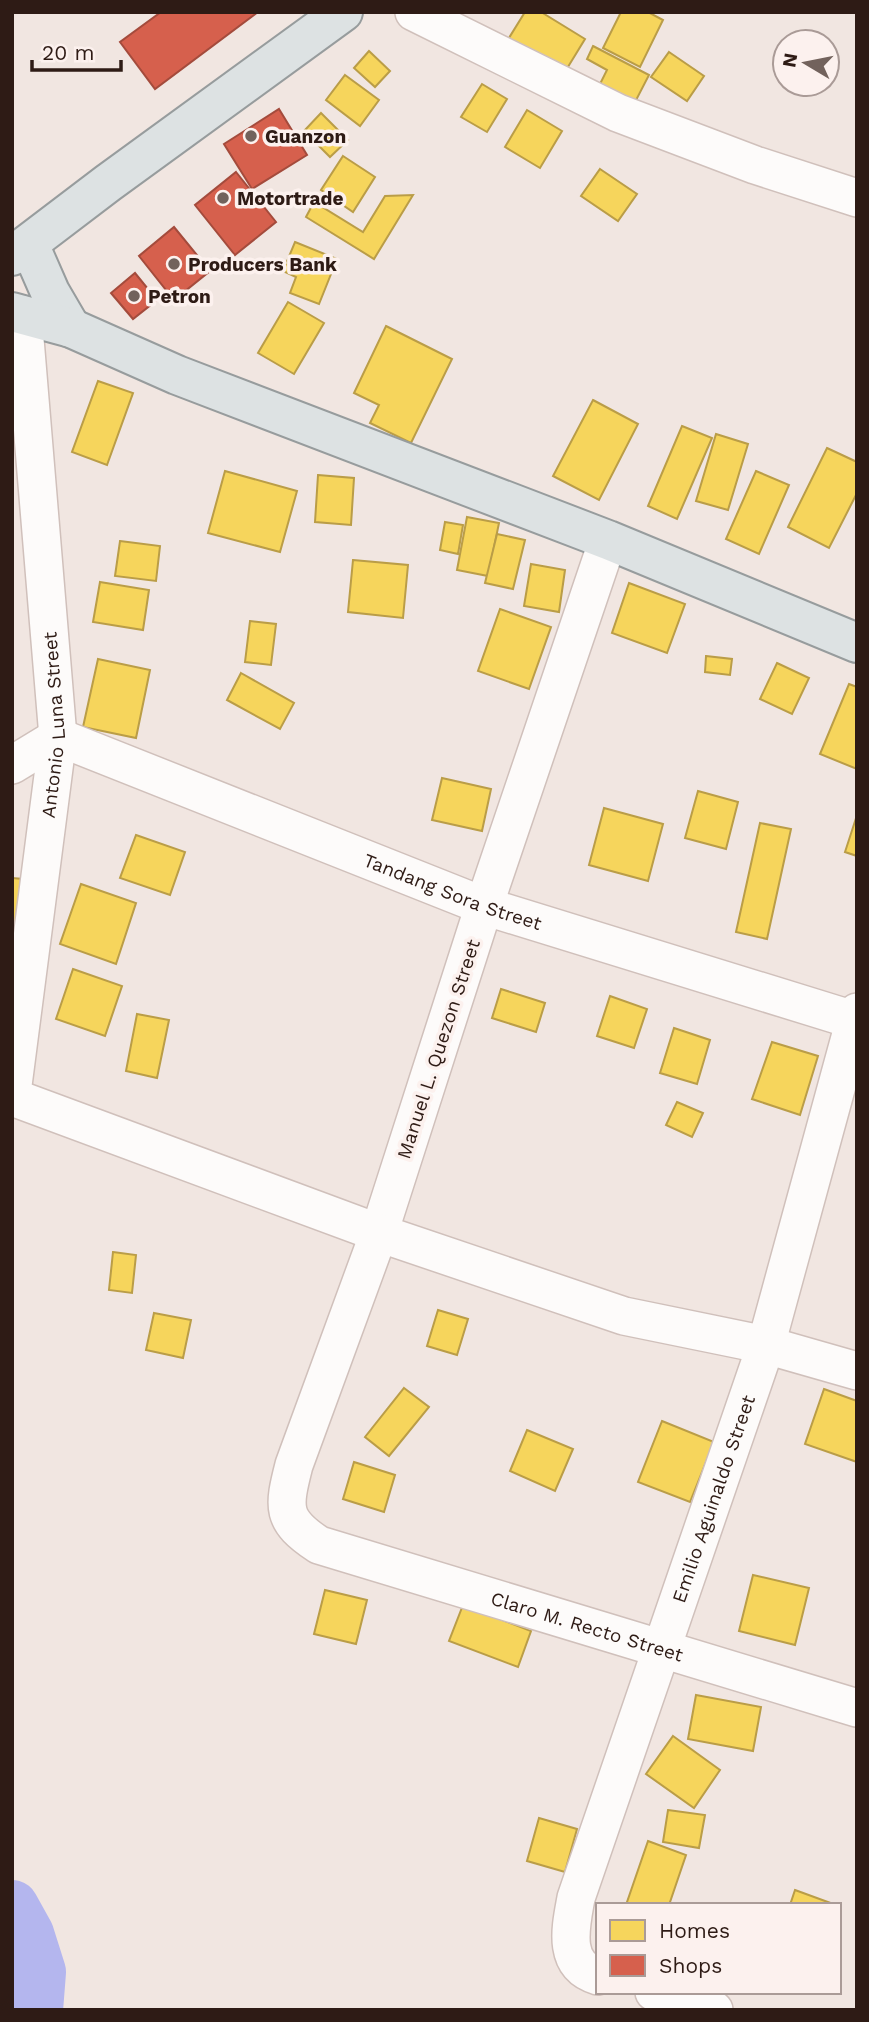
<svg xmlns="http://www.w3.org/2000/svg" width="869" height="2022" font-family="'Work Sans',sans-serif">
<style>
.homes{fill:#f6d55c;stroke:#ba9d47;stroke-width:2}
.shops{fill:#d6604d;stroke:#a44b3c;stroke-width:2}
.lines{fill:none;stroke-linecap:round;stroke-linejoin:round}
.river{stroke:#b4b6ee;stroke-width:54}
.minor-casing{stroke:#d0c0bb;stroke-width:40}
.major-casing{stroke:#979c9d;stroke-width:42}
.minor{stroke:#fdfbfa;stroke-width:37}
.major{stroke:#dde2e3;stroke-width:38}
.poi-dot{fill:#72625c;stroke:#fcf1ee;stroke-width:2.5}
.labels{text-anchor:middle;stroke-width:7;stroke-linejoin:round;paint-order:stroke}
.poi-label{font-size:19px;font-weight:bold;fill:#2e1b15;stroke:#fcf1ee;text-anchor:start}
.street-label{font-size:19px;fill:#2e1b15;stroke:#fcf1ee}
</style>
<rect width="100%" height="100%" fill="#f1e6e1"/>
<!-- homes -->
<g class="homes">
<polygon points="525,12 541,12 585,39 560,80 504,46"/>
<polygon points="621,12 648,12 663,20 640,67 603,48"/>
<polygon points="593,46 649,75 632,108 597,90 607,70 587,59"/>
<polygon points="369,51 390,71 375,87 354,68"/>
<polygon points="669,52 704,76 687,101 651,77"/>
<polygon points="345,75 379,100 360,126 326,100"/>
<polygon points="482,84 507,99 487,132 461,117"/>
<polygon points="527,110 562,131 540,168 505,147"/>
<polygon points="321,113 348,140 330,157 304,131"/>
<polygon points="343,156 375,177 353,212 321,190"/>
<polygon points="600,169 637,194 618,221 581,196"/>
<polygon points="413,195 374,259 306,217 314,202 363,232 385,196"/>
<polygon points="295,242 337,259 319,304 290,293 296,277 283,271"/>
<polygon points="288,302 324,323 294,374 258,353"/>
<polygon points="386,326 452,359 411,443 370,423 379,405 354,393"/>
<polygon points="98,381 133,393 107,465 72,452"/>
<polygon points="593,400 638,424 599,500 553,476"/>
<polygon points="682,426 712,438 677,519 648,506"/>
<polygon points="716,434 748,444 728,510 696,501"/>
<polygon points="827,448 857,462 857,493 829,548 788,527"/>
<polygon points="225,471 297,491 280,552 208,533"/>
<polygon points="756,471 789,485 759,554 726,539"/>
<polygon points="318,475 354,478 351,525 315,522"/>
<polygon points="467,517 499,523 488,576 457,570"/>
<polygon points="445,522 463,525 458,554 440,550"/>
<polygon points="497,534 525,540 513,589 485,583"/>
<polygon points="120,541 160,546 156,581 115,576"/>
<polygon points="353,560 408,565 403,618 348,612"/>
<polygon points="531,564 565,570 559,612 524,606"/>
<polygon points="100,582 149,590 143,630 93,622"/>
<polygon points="629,583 685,604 667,653 612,633"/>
<polygon points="500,609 551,627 529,689 478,671"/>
<polygon points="250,621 276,624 271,665 245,662"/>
<polygon points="706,656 732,659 730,675 705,672"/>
<polygon points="98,659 150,670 136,738 83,727"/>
<polygon points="777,663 809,678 792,714 760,699"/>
<polygon points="241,673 294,703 280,729 227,700"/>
<polygon points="849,684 857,687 857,769 820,754"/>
<polygon points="442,778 491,789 482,831 432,820"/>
<polygon points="698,791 738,802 726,849 685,838"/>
<polygon points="604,808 663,824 648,881 589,865"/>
<polygon points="857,815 857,856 845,852"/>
<polygon points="760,823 791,829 767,939 736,932"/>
<polygon points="136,835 185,852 170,895 120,878"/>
<polygon points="12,878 23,879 15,939 12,939"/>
<polygon points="81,884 136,903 116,964 60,944"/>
<polygon points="73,969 122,986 105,1036 56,1019"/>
<polygon points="501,989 545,1003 536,1032 492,1018"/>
<polygon points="610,996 647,1009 634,1048 597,1036"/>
<polygon points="137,1014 169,1020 157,1078 126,1071"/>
<polygon points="674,1028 710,1040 697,1084 660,1073"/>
<polygon points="772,1042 818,1056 800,1115 752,1099"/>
<polygon points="677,1102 703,1113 692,1137 666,1125"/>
<polygon points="113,1252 136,1255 132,1293 109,1290"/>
<polygon points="438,1310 468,1319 457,1355 427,1346"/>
<polygon points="154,1313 191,1320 183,1358 146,1350"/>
<polygon points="404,1388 429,1407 389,1456 365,1437"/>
<polygon points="824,1389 857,1401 857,1462 805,1444"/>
<polygon points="662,1421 714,1442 690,1502 638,1482"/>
<polygon points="527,1430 573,1449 555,1491 510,1471"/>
<polygon points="354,1462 395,1475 384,1512 343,1499"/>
<polygon points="753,1575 809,1588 795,1645 739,1631"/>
<polygon points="325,1590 367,1600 356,1644 314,1634"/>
<polygon points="463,1605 531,1631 518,1667 449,1641"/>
<polygon points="696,1695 761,1707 753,1751 688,1739"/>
<polygon points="673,1736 720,1770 694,1808 646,1774"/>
<polygon points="668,1810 705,1815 699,1848 663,1842"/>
<polygon points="539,1818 577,1829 565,1872 527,1861"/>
<polygon points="648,1841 686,1855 669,1905 626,1905"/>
<polygon points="795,1890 836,1905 790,1905"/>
</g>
<!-- shops -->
<g class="shops">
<polygon points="161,12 258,12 155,89 120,42"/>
<polygon points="279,109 307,155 252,189 224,144"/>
<polygon points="236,172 276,222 235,255 195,205"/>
<polygon points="174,227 210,271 174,300 139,256"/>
<polygon points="135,273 157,300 133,319 111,293"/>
</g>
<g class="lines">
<!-- river -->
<polyline class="river" points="12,1907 27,1934 39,1972 36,2010"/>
<defs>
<g id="minor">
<polyline points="414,12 618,113 755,165 857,198"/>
<path id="s1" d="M608,540L484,906L379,1233L294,1465C283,1508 281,1520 319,1545L857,1708"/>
<path id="s2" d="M58,737L484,906L857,1021"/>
<polyline points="12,765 58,737"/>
<path id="s3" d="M12,1093L58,737L23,315"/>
<polyline points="12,1097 379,1233 624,1316 766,1345 857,1371"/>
<path id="s4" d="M598,1976C561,1965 571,1926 576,1898L766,1345L857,1012"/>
<polyline points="654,1992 714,2010"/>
</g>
<g id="major">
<polyline points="29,244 50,292 71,328"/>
<polyline points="12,256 108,183 343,12"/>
<polyline points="12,312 71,328 177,375 608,540 857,643"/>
</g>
</defs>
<!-- minor casing -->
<use href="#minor" class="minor-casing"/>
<!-- major casing -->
<use href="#major" class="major-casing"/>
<!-- minor -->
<use href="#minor" class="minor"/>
<!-- major -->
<use href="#major" class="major"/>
</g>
<!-- markers -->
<g class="poi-dot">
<circle cx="251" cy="136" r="7"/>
<circle cx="223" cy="198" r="7"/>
<circle cx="174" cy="264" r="7"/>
<circle cx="134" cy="296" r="7"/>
</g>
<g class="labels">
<!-- poi labels -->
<g class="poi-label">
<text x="265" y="143">Guanzon</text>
<text x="237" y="205">Motortrade</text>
<text x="188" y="271">Producers Bank</text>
<text x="148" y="303">Petron</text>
</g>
<!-- street labels -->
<g class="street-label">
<text dy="7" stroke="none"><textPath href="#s3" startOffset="371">Antonio Luna Street</textPath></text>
<text dy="7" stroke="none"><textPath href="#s2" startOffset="424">Tandang Sora Street</textPath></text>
<text transform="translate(438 1049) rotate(-72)" y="7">Manuel L. Quezon Street</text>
<text dy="7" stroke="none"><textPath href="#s4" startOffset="513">Emilio Aguinaldo Street</textPath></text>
<text dy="7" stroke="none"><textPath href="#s1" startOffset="1351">Claro M. Recto Street</textPath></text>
</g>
</g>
<!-- border -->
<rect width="869" height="2022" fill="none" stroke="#2e1b15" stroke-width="28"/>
<!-- legend -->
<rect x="596" y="1903" width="245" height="91" fill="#fcf1ee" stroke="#aa9b97" stroke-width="2"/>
<rect x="610" y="1920" width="35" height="21" fill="#f6d55c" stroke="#aa9b97" stroke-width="2"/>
<text x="659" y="1938" font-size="21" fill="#2e1b15">Homes</text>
<rect x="610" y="1955" width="35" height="21" fill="#d6604d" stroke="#aa9b97" stroke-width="2"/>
<text x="659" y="1973" font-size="21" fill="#2e1b15">Shops</text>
<!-- north arrow -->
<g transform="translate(806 63) rotate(280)"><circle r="33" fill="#fcf1ee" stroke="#aa9b97" stroke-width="2"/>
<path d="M0-5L12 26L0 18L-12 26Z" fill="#72625c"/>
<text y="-10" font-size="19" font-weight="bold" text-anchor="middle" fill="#2e1b15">N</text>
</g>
<!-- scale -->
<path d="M32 60v10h89v-10" fill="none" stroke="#2e1b15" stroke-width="3.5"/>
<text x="42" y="60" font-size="21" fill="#2e1b15" stroke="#fcf1ee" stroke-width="5" paint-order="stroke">20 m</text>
</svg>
